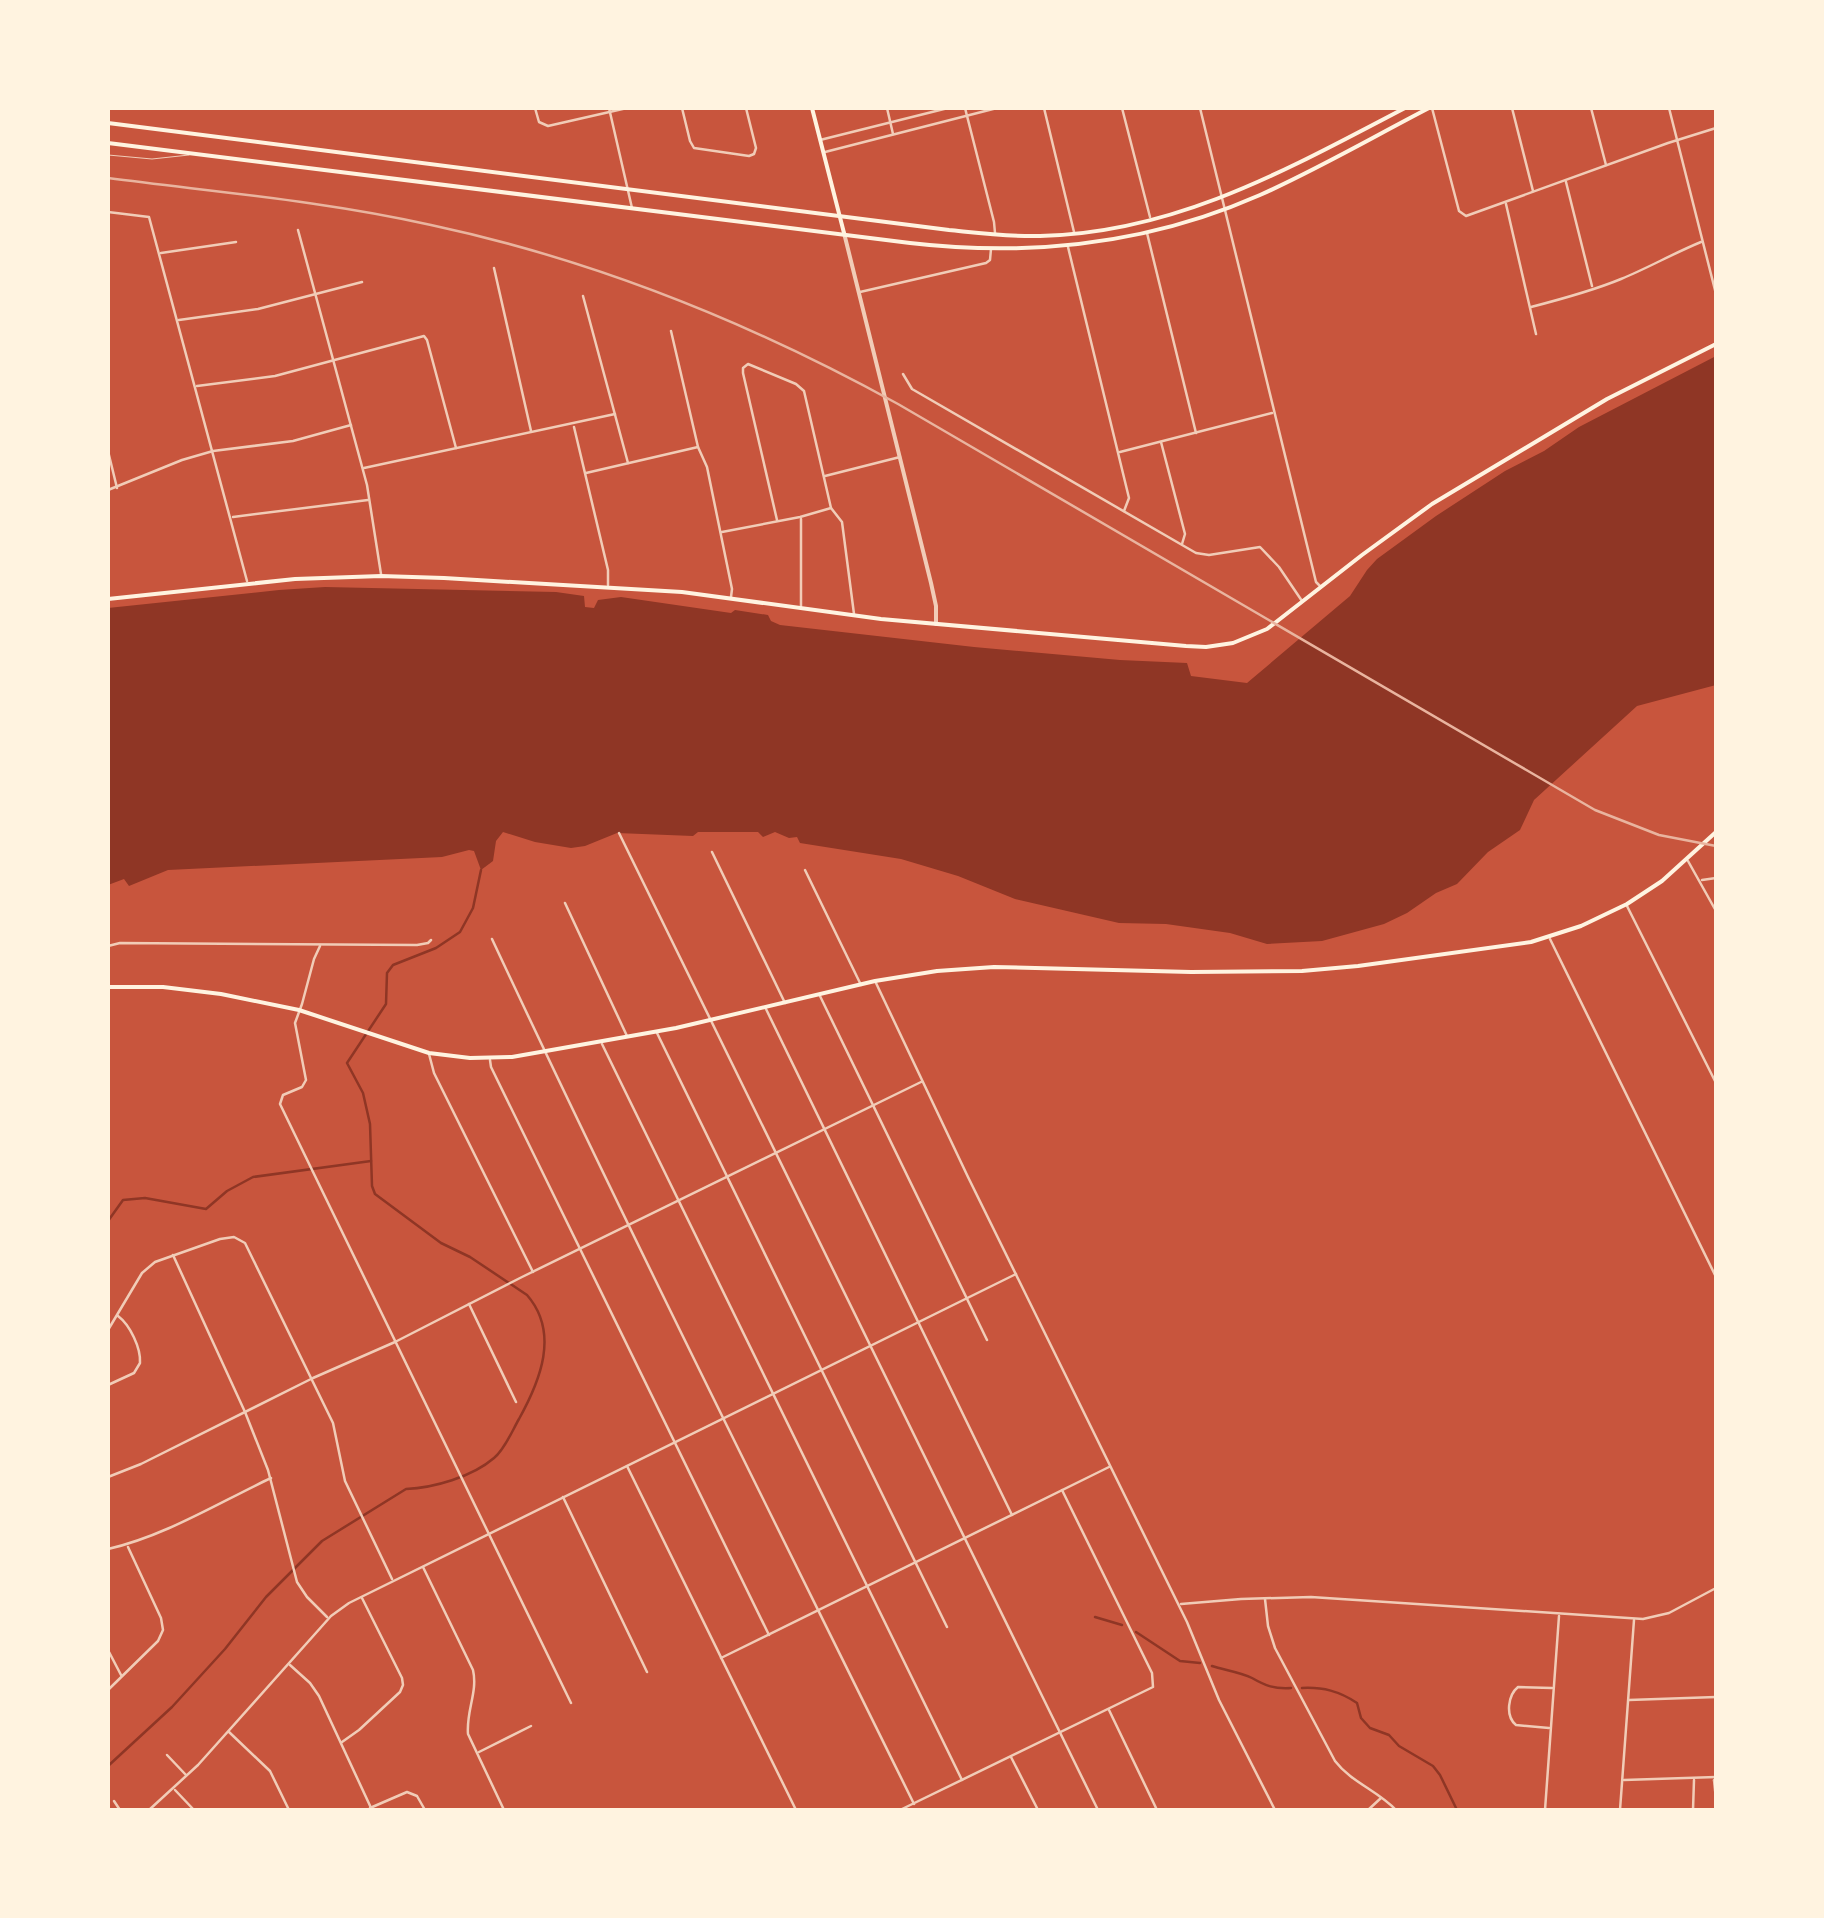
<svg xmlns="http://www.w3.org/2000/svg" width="1824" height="1918" font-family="'Archivo Narrow',sans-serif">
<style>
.water{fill:#8f3625}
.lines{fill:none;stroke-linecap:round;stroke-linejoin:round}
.stream{stroke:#8f3625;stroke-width:2.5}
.service{stroke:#f1ccb7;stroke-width:1}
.minor{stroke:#f1ccb7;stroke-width:2.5}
.tertiary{stroke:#f1ccb7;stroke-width:4}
.secondary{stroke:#fff3e0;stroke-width:4}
.primary{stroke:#fff3e0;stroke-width:4}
.rail{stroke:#e9b49f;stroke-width:2.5}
</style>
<rect width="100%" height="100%" fill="#c8553d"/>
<!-- water -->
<polygon class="water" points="1716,356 1716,685 1637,706 1534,800 1520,830 1488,852 1457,884 1436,893 1407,913 1384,924 1322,941 1267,944 1230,933 1166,924 1119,923 1015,899 958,876 901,859 800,843 797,837 789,838 775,832 763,837 758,832 698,832 693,836 617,833 585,846 571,848 535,842 503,832 496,841 493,861 481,870 474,851 469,850 442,857 168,870 129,886 124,879 108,885 108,608 279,590 325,587 556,592 584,596 585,607 594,608 598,600 621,597 731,613 735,610 768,615 771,621 780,625 974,647 1120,660 1187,663 1191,676 1247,683 1350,596 1367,570 1377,559 1436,516 1505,471 1544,451 1579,427"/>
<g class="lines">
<!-- stream -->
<g class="stream">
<polyline points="108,1221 123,1200 145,1198 206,1209 227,1191 253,1177 371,1161"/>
<polyline points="1095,1617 1122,1625"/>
<polyline points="1136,1632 1180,1661 1200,1663"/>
<path d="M1212,1666C1224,1670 1240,1672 1252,1678C1266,1686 1274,1689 1291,1688"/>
<path d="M1302,1688C1323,1687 1339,1691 1357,1703L1361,1718L1370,1728L1389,1735L1399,1746L1433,1766L1440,1775L1457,1810"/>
<path d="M108,1766L172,1707L225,1649L266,1597L322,1541L406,1489C433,1488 472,1477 494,1458C505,1449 512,1431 519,1419C540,1381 560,1333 527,1295L470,1257L441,1243L375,1194L372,1186L370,1124L363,1093L347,1063L386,1004L387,973L393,965L436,948L460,932L473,908L481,870"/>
</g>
<!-- service -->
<polyline class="service" points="108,155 152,159 189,155"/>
<!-- minor -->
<g class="minor">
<polyline points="535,108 539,122 548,126 627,108"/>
<polyline points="609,108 632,208"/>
<polyline points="682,108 690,141 694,148 749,156 754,154 756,148 746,108"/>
<polyline points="887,108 893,134"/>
<polyline points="965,108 994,222 995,233"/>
<polyline points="1044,108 1074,232"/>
<polyline points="1122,108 1150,217"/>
<polyline points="1200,108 1316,582 1320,586"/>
<polyline points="1432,108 1459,211 1466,216 1668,143 1716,128"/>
<polyline points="1512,108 1533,191"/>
<polyline points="1591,108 1606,165"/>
<polyline points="1669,108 1716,294"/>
<polyline points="820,140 948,108"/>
<polyline points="825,152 997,108"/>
<polyline points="1566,182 1592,286"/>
<polyline points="1506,204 1536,334"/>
<polyline points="108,212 149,217 247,581"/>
<polyline points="298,230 367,485 381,574"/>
<polyline points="1147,233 1196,433"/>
<polyline points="1068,247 1129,498 1124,511"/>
<polyline points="161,253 236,242"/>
<polyline points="494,268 531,431"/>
<polyline points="860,292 986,263 990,260 991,249"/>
<polyline points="583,296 628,463"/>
<path d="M1531,307C1562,299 1592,291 1621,279C1648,268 1674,253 1701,242"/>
<polyline points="179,320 258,309 362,282"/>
<polyline points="671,331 698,447 707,467 732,589 731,597"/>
<polyline points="903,374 912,389 1196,553 1209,555 1260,547 1279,567 1302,601"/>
<polyline points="197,386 275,376 424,336 427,340 456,448"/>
<polyline points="574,427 608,570 608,585"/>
<polyline points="1161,442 1185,534 1182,544"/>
<polyline points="108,451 117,488"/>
<polyline points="1120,452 1272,413"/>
<polyline points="364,468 615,414"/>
<polyline points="586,473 698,447"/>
<polyline points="825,476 900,457"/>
<polyline points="108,490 182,460 213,451 293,441 351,425"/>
<polyline points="233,517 368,500"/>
<polyline points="801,519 801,606"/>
<polyline points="777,520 743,373 743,368 748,364 796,384 804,391 831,508 842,522 854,614"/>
<polyline points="722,532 800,517 831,508"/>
<polyline points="619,833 1098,1810"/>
<polyline points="712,852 785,1003"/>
<polyline points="1688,861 1716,911"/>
<polyline points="805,870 861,985"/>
<polyline points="1702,880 1716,878"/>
<polyline points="565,903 627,1036"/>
<polyline points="1627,906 1716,1083"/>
<path d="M492,939C628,1230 772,1516 914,1804"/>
<polyline points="1550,939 1716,1277"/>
<polyline points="108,946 120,943 417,945 428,943 431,940"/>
<polyline points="320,946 314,959 302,1004 295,1023 306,1080 302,1087 283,1095 280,1104 571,1703"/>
<polyline points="876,983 968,1177 1187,1622 1219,1700 1275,1810"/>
<polyline points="820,996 987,1340"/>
<polyline points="766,1009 1012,1515"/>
<polyline points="657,1033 947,1627"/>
<polyline points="602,1044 962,1780"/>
<polyline points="429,1054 434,1073 533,1272"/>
<polyline points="490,1060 491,1067 769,1635"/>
<polyline points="173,1255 245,1412 268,1470 297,1582 307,1597 327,1617"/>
<polyline points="469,1304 516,1402"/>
<polyline points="108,1330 142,1273 155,1262 220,1239 234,1237 245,1243 333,1423 345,1481 392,1579"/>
<path d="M108,1385L134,1373L140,1363C141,1348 130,1325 118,1316"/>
<polyline points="627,1466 796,1810"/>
<polyline points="108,1477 141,1464 313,1378 395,1342 522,1277 921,1082"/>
<polyline points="563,1497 647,1672"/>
<path d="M108,1549C165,1536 218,1503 271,1478"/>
<path d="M423,1567L473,1670C478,1692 466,1711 468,1734L504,1810"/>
<path d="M1265,1599L1268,1626L1275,1648L1335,1761C1351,1782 1378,1791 1396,1810"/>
<polyline points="1181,1604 1241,1599 1311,1597 1643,1619 1669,1613 1716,1588"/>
<polyline points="108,1650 121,1675"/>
<polyline points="721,1658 1109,1467"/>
<polyline points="290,1665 310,1683 319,1696 372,1810"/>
<polyline points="108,1690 158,1641 163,1630 161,1618 128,1547"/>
<polyline points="1629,1700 1716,1697"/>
<polyline points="1109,1710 1157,1810"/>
<path d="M1549,1728L1516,1725C1505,1716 1508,1695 1518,1687L1552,1688"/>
<polyline points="229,1732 270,1771 289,1810"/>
<polyline points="342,1742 359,1730 400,1692 403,1685 402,1678 362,1598"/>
<polyline points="479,1752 531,1726"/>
<polyline points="167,1755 186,1775"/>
<polyline points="1011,1757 1038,1810"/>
<polyline points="1624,1780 1716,1777"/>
<polyline points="1714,1780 1716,1799"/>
<polyline points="175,1790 194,1810"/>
<polyline points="114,1801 120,1810"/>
<polyline points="370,1808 407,1792 417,1796 425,1810"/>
<polyline points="149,1810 198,1765 331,1616 349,1603 1016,1274"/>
<polyline points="900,1810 1153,1687 1152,1673 1062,1490"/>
<polyline points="1368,1810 1381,1798"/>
<polyline points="1545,1810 1559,1616"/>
<polyline points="1620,1810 1634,1620"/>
<polyline points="1693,1810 1694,1780"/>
</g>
<!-- tertiary -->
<polyline class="tertiary" points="844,233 931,583 936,606 936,624"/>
<!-- secondary -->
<g class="secondary">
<polyline points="812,108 844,233"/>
<polyline points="108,599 295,579 381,576 444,578 682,592 881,619 1186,646 1206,647 1233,643 1267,629 1362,555 1432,504 1607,399 1716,344"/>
</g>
<!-- primary -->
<g class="primary">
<path d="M108,123L949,230C979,233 1010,237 1040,236C1176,233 1288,169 1405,108"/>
<path d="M108,143L910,243C1030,257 1149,244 1260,195C1318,169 1373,137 1429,108"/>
<polyline points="108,987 163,987 221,994 299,1010 429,1053 470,1058 512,1057 676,1028 875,981 937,971 994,967 1191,972 1302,971 1358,966 1531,942 1581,926 1627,904 1662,881 1716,832"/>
</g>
<!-- rail -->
<path class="rail" d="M108,178C215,192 325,201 431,225C595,260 751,323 898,404L1595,810L1659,835L1716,846"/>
</g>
<!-- border -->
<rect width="1824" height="1918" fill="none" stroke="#fff3e0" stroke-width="220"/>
</svg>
